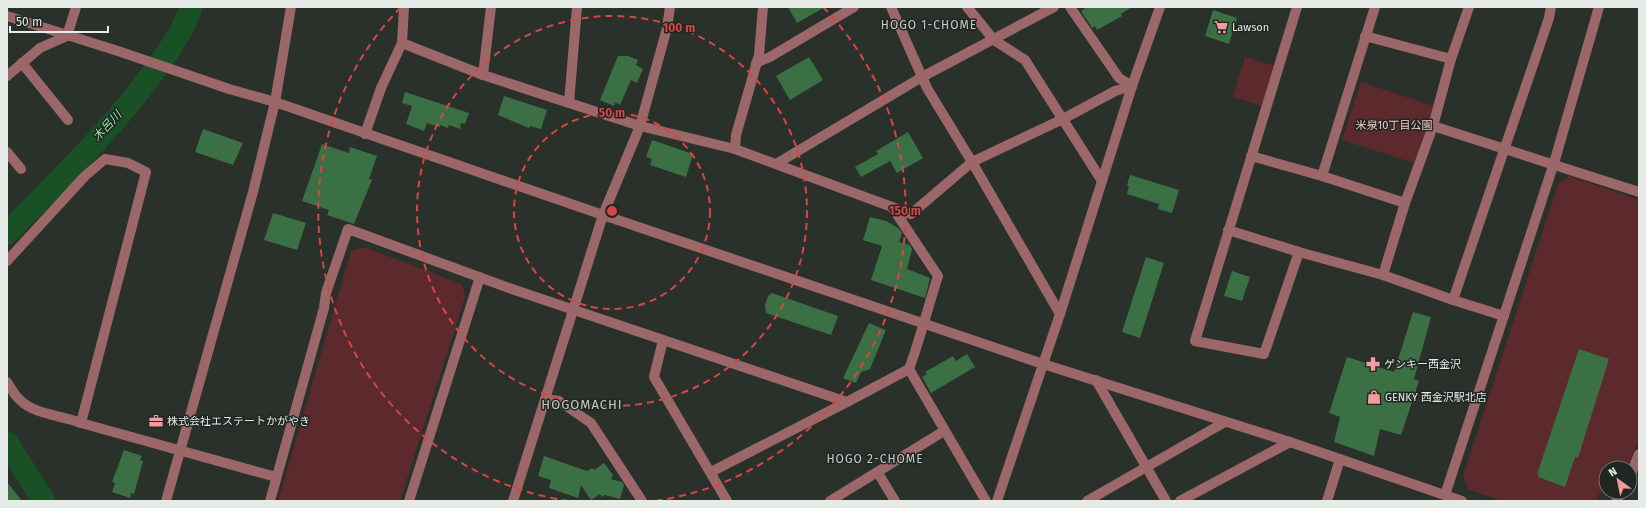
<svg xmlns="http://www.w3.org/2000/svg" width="1646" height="508" font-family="'Fira Sans','Noto Sans JP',sans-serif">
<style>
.green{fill:#5c292d}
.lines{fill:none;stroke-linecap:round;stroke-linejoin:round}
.river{stroke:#195026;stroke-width:23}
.building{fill:#3b7045}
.minor{stroke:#9b6769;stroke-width:10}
.ring{fill:none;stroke:#d94545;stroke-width:2;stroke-dasharray:7 5}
.labels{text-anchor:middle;stroke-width:3;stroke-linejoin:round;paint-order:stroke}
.poi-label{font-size:11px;fill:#e7ebe7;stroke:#202621;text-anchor:start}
.park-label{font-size:11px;fill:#f2c8c9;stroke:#202621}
.neighbourhood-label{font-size:12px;letter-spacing:1px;fill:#c3cbc4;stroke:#202621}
.water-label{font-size:12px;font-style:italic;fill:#93e19f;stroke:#202621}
.quarter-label{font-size:13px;letter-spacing:1px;fill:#c3cbc4;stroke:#202621}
.centre{fill:#d94545;stroke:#202621;stroke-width:2}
.ring-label{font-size:12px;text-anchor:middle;font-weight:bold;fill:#d94545;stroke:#202621;stroke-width:3;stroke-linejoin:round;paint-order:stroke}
</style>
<rect width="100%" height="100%" fill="#2a302a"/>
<!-- green -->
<g class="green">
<polygon points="1245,57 1275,66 1262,106 1233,97"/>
<polygon points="1361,82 1434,106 1414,163 1342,140"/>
<polygon points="1569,176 1639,200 1639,439 1627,468 1606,468 1606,491 1599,494 1596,501 1503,501 1469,490 1463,476 1558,184"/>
<polygon points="364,247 462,284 465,297 400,501 278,501 351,251"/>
</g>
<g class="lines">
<!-- river -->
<g class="river">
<path d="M7,233C60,179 117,125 160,63C172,45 185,28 191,7"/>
<polyline points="7,443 44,501"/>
</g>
</g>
<!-- building -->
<g class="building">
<polygon points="788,7 825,7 797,23"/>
<polygon points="1087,7 1132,7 1121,14 1122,16 1097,30 1095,26 1092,28 1081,11"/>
<polygon points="1213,10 1237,18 1229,44 1205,36"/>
<polygon points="618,56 628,56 638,60 636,65 643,69 637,83 631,80 620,105 615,102 614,106 600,100"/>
<polygon points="809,57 823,80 790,100 776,76"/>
<polygon points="405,92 469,113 465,124 461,123 460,129 449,125 448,128 440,125 440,127 427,123 424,131 406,124 412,106 402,103"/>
<polygon points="504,96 547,110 541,129 530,126 529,128 498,115"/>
<polygon points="203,129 243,143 233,165 195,152"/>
<polygon points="908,132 923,158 897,173 890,161 861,177 855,167 878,154 876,151"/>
<polygon points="652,140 693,154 686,177 650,165 652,159 646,157"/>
<polygon points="322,144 349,153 350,147 377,156 369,179 372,180 354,224 327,215 329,210 302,201"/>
<polygon points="1130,175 1179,190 1172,213 1158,209 1159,204 1127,194 1129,186 1127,185"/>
<polygon points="273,213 306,223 297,250 264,240"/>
<polygon points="870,217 886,221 898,228 902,233 899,242 910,245 912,249 907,269 930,278 925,298 871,280 882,246 863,240"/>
<polygon points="1146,257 1164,263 1140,338 1122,332"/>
<polygon points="1232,271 1250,277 1242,301 1224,296"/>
<polygon points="772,293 838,316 831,335 766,313 765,305 768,296"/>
<polygon points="1413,312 1431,317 1414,379 1419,381 1401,435 1380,429 1374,456 1334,442 1340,417 1329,413 1347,357 1394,372"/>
<polygon points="869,323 886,330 870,369 861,372 856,383 843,378"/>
<polygon points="1579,349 1609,359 1578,458 1575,457 1565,487 1538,477 1539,474 1537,474"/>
<polygon points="967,354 975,367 931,393 922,377 927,374 925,372 953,356 956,361"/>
<polygon points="124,450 142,456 140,460 143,461 134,494 131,493 130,498 112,492 115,483 112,482"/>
<polygon points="544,456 587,471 592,468 594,470 604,463 613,475 611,479 622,482 624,485 620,499 605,495 602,497 600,494 591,500 581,485 578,498 549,488 551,480 538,476"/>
<polygon points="7,482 22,501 7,501"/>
</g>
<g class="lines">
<!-- minor -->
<g class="minor">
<polyline points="404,7 402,43 483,75 640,126 735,149 911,214 972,162 1063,119 1115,91 1132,86"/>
<polyline points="891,7 927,88 972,162 1060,314"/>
<polyline points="967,7 994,40 1025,60 1102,181"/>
<polyline points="1070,7 1119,78 1132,86"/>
<polyline points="1375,7 1322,176 1405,203 1433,126"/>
<polyline points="7,16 121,52 229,89 275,102 603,215 1043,364 1290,442 1462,501"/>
<polyline points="1365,36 1451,59 1433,126 1639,192"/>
<polyline points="1451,59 1469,7"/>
<polyline points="22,63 68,120"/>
<polyline points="756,63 770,57 854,7"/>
<polyline points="483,75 491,7"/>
<polyline points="7,76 40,48 67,36 76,7"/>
<polyline points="569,103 577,7"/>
<polyline points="365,134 381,88 402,43"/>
<polyline points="735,149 736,135 759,55 763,7"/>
<polyline points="7,152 21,169"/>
<polyline points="1251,156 1322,176"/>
<polyline points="776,164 922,77 1054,7"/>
<polyline points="1228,230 1299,252 1264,354 1195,341 1297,7"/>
<polyline points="1295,251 1383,275 1405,203"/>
<path d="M7,261L85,176L105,159L128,163L146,172L81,423C61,415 35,415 20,400C14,395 11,388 7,382"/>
<polyline points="1383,275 1453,300 1549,18 1551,7"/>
<polyline points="1453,300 1504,316"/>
<polyline points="663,340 654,377 727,501"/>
<polyline points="909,369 986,501"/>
<polyline points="1096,380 1166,501"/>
<polyline points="545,399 559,401 591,423 642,501"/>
<polyline points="81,423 276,477"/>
<polyline points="711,472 847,402"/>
<polyline points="878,473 895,501"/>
<polyline points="1630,476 1639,454"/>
<polyline points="1445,495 1554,163 1599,7"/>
<polyline points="166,501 253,192 275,102 291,7"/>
<path d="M270,501L324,308L326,293L348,229L509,288L847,402L909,369C920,339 928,307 938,276L892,207"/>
<polyline points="409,501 480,277"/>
<polyline points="513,501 603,215 640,126 667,28 670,7"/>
<polyline points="830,501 944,431"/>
<polyline points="997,501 1061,311 1132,86 1160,7"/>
<polyline points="1087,501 1225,422"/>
<polyline points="1180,501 1290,442"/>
<polyline points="1327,501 1340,459"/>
<polyline points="1616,501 1622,492"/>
</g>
</g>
<!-- distance rings -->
<g class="ring">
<circle cx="612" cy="211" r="98"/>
<circle cx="612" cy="211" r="195"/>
<path d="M569 501A293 293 0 0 1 401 7M823 7A293 293 0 0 1 655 501"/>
</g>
<!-- icons -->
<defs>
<symbol id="supermarket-bare" viewBox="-9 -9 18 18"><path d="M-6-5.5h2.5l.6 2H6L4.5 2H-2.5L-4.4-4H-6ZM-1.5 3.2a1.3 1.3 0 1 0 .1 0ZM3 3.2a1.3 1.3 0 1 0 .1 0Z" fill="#f49b9f" stroke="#202621" stroke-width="2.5" paint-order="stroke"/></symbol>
<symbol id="pharmacy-bare" viewBox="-9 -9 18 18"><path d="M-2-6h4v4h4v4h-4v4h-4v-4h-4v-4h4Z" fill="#f49b9f" stroke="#202621" stroke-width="2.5" paint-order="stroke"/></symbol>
<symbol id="shop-bare" viewBox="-9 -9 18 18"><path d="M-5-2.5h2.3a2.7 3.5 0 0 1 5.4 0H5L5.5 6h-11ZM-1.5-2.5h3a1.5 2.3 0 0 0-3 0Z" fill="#f49b9f" stroke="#202621" stroke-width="2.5" paint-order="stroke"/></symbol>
<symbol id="office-bare" viewBox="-9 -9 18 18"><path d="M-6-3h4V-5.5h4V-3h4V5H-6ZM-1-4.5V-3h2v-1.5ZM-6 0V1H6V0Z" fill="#f49b9f" stroke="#202621" stroke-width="2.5" paint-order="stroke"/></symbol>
</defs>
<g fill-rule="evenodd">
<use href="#supermarket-bare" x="1211" y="17" width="20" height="20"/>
<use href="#pharmacy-bare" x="1363" y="354" width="20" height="20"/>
<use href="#shop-bare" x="1364" y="387" width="20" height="20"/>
<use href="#office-bare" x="146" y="411" width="20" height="20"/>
</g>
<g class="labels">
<!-- poi labels -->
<g class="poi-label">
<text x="1232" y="31">Lawson</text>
<text x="1384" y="368">ゲンキー西金沢</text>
<text x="1385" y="401">GENKY 西金沢駅北店</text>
<text x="167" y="425">株式会社エステートかがやき</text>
</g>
<!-- park labels -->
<g class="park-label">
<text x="1394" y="129">米泉10丁目公園</text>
</g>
<!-- neighbourhood labels -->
<g class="neighbourhood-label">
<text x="929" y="29">HOGO 1-CHOME</text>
<text x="875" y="463">HOGO 2-CHOME</text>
</g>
<!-- water labels -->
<g class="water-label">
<text transform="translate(107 126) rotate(-47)" y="4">木呂川</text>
</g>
<!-- quarter labels -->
<g class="quarter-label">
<text x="582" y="409">HOGOMACHI</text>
</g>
</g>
<circle cx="612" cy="211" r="6" class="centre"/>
<g class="ring-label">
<text x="679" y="32">100 m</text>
<text x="612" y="117">50 m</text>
<text x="905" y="215">150 m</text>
</g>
<!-- border -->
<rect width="1646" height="508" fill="none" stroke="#e7ebe7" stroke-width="16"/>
<!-- north arrow -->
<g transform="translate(1618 480) rotate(327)"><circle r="19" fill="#202621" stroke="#707570"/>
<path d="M0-3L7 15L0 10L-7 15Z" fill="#f49b9f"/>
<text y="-6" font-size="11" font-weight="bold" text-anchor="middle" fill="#e7ebe7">N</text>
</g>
<!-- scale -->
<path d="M10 26v6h98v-6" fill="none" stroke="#e7ebe7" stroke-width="2"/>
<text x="16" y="26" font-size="12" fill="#e7ebe7" stroke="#202621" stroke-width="3" paint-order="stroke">50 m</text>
</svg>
